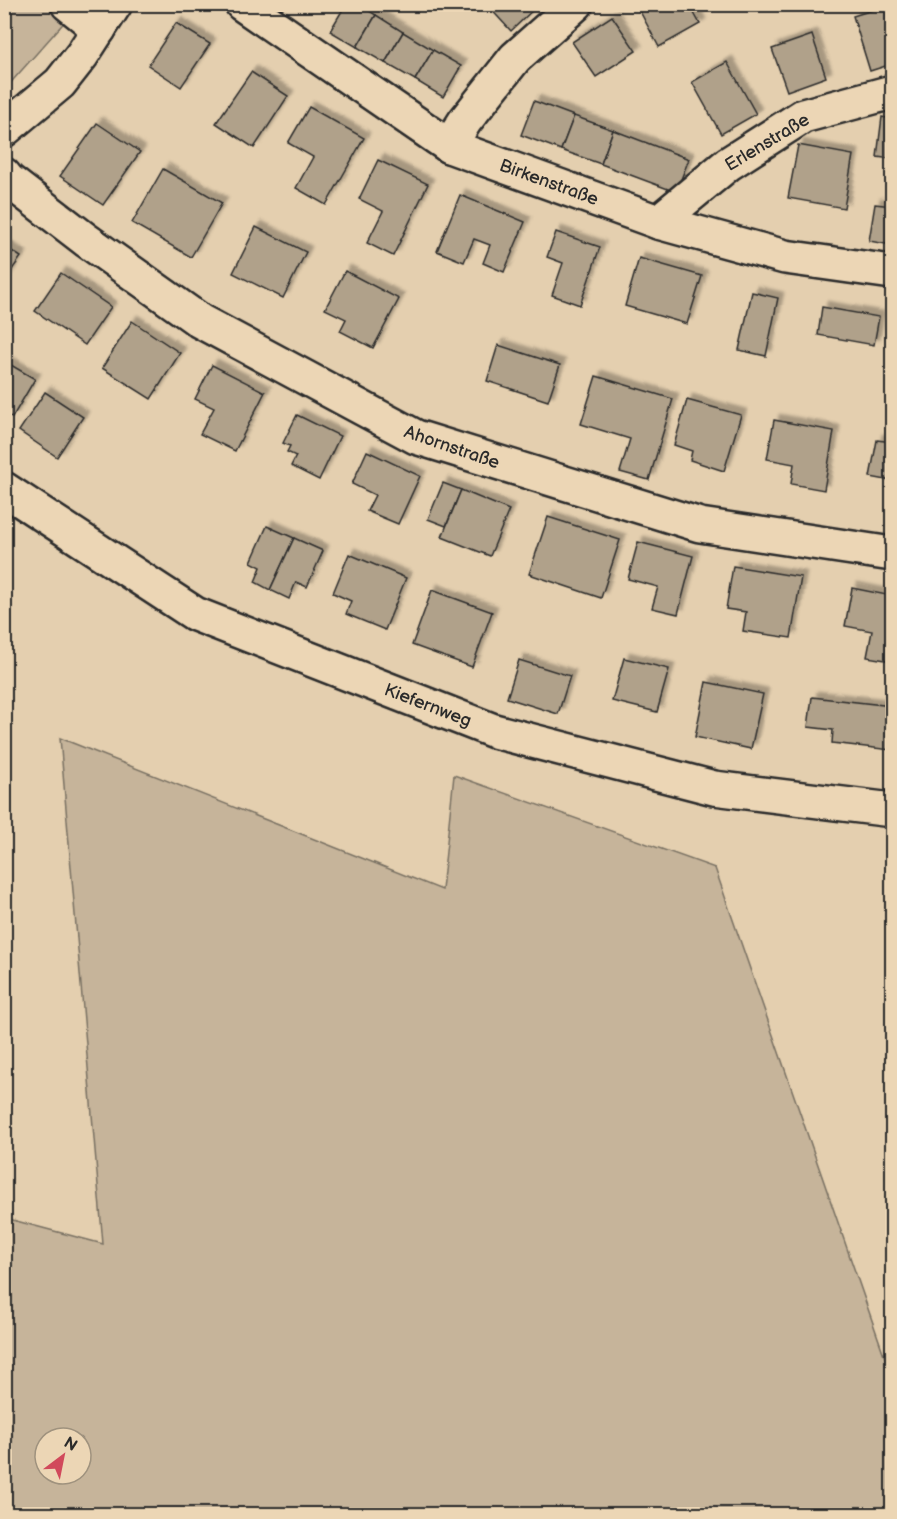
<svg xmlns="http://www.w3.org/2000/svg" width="897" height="1519" font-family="'Balsamiq Sans',sans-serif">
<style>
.green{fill:#c6b49a;stroke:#787062;stroke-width:1.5;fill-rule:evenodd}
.building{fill:#b0a18a;stroke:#2b2b2b;stroke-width:1.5;filter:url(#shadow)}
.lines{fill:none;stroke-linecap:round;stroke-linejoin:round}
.minor-casing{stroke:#2b2b2b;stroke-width:38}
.minor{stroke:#ecd6b5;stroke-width:33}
.labels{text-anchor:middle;stroke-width:4.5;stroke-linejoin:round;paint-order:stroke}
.street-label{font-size:18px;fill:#2b2b2b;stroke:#ecd6b5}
</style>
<defs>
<filter id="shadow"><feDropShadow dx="5.5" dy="-5.5" stdDeviation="1.5" flood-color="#0004"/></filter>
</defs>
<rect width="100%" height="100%" fill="#e4cfaf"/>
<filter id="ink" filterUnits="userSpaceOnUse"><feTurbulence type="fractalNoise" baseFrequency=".0167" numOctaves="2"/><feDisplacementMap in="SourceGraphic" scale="12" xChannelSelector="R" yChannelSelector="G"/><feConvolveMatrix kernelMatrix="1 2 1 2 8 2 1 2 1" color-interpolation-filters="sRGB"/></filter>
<g filter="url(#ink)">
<!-- green -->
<g class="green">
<polygon points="74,4 77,8 5,89 5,5"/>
<path d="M60,738L442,890L454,775L715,868L892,1378V1514H5V1218L103,1244ZM45,1438H81V1474H45Z"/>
</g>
<!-- building -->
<g class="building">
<polygon points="346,4 358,4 376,15 357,47 330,31"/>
<polygon points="486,4 539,4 511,31"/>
<polygon points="636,4 689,4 700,24 659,47"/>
<polygon points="892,4 892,64 870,71 853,16"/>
<polygon points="376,15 403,32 385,63 357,47"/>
<polygon points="612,16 636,51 596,77 572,42"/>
<polygon points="176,23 210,44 181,87 148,65"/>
<polygon points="403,32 433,50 415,80 385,63"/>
<polygon points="812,35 826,77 787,91 772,49"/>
<polygon points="433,50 461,66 443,97 415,80"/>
<polygon points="727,62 756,114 721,134 692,82"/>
<polygon points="251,72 288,96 254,148 216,123"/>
<polygon points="534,101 574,116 561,150 521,135"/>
<polygon points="309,107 364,138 326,205 296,188 313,157 288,143"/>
<polygon points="574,116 613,130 601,164 561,150"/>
<polygon points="882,117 892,119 892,159 877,157"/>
<polygon points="97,123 140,152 103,205 60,176"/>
<polygon points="613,130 689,159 676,192 601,164"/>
<polygon points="798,145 853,155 844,208 788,198"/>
<polygon points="378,160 428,184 393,256 367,243 383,211 359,199"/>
<polygon points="163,169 222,203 191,257 132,223"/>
<polygon points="460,195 525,222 504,272 483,263 490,245 474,239 464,262 437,251"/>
<polygon points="875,204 892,206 892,245 869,241"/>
<polygon points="256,227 306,252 283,298 233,273"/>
<polygon points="556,232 600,247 580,305 552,295 563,263 547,257"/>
<polygon points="4,246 21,257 4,281"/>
<polygon points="639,258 702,276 687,324 625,306"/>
<polygon points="345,271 399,299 373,348 340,331 346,319 325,309"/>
<polygon points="61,273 111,307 85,345 35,311"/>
<polygon points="752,292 778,298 766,356 739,350"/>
<polygon points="822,307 879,317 874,345 818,335"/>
<polygon points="132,321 180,353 151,399 102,368"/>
<polygon points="498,345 560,365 548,401 487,381"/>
<polygon points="4,361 35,379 12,418 4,413"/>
<polygon points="212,365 265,392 235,451 200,434 214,408 195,399"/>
<polygon points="596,376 673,399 649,480 620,472 630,439 581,424"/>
<polygon points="45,392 83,417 57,457 19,431"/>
<polygon points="687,400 741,415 724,471 690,460 692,451 674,445"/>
<polygon points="297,415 340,436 319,480 291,466 296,456 287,452 290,446 283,443"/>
<polygon points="774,420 834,431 824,490 791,484 794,464 767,459"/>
<polygon points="877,440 892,442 892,481 870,477"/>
<polygon points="367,451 420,476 398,524 367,511 375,495 352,484"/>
<polygon points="443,483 461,490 446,526 428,519"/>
<polygon points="461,490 509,510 490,556 442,537"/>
<polygon points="548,517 620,540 601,598 529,574"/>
<polygon points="267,526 294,538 270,590 255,582 261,567 251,562"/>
<polygon points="294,538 323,551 307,587 296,582 289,599 270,590"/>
<polygon points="638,542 693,556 678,614 652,608 658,587 628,579"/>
<polygon points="349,554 406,578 385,630 346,614 351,601 333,593"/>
<polygon points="733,566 801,577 791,638 743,631 746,612 726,609"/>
<polygon points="852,588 892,596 892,661 867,657 872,631 845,626"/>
<polygon points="432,590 492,612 472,667 412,645"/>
<polygon points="624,658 669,669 657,712 612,701"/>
<polygon points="519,660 570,676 558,714 507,698"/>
<polygon points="706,682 763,694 751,749 695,737"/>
<polygon points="812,697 892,706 892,732 891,750 832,743 833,730 808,727"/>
</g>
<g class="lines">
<defs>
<g id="minor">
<polyline points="68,4 99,29"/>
<polyline points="242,4 449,146 658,222 785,257 892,272"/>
<polyline points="4,130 60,83 82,55 115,4"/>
<polyline points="449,146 465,121 515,58 576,4"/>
<polyline points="4,175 8,180 86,240 200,321 416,437 700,525 892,554"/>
<polyline points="658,222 728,164 803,116 892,92"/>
<polyline points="4,489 195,614 494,731 714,788 892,810"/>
</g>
</defs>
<!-- minor casing -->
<use href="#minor" class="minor-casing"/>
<!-- minor -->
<use href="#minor" class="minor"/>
</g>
</g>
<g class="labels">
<!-- street labels -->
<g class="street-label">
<text transform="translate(767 142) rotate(-31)" y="6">Erlenstraße</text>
<text transform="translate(549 182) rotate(20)" y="6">Birkenstraße</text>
<text transform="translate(452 447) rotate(19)" y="6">Ahornstraße</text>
<text transform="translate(428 705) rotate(21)" y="6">Kiefernweg</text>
</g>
</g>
<!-- margin -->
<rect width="897" height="1519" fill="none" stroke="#ecd6b5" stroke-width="24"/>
<rect x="12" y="12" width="873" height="1495" fill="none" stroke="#2b2b2b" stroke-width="2" filter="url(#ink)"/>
<!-- north arrow -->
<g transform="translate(63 1456) rotate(32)"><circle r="28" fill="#ecd6b5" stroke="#9f927e" stroke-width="1.5"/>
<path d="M0-4.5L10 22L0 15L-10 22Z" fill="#d1495b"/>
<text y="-9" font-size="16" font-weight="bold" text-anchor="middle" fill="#2b2b2b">N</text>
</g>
</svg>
